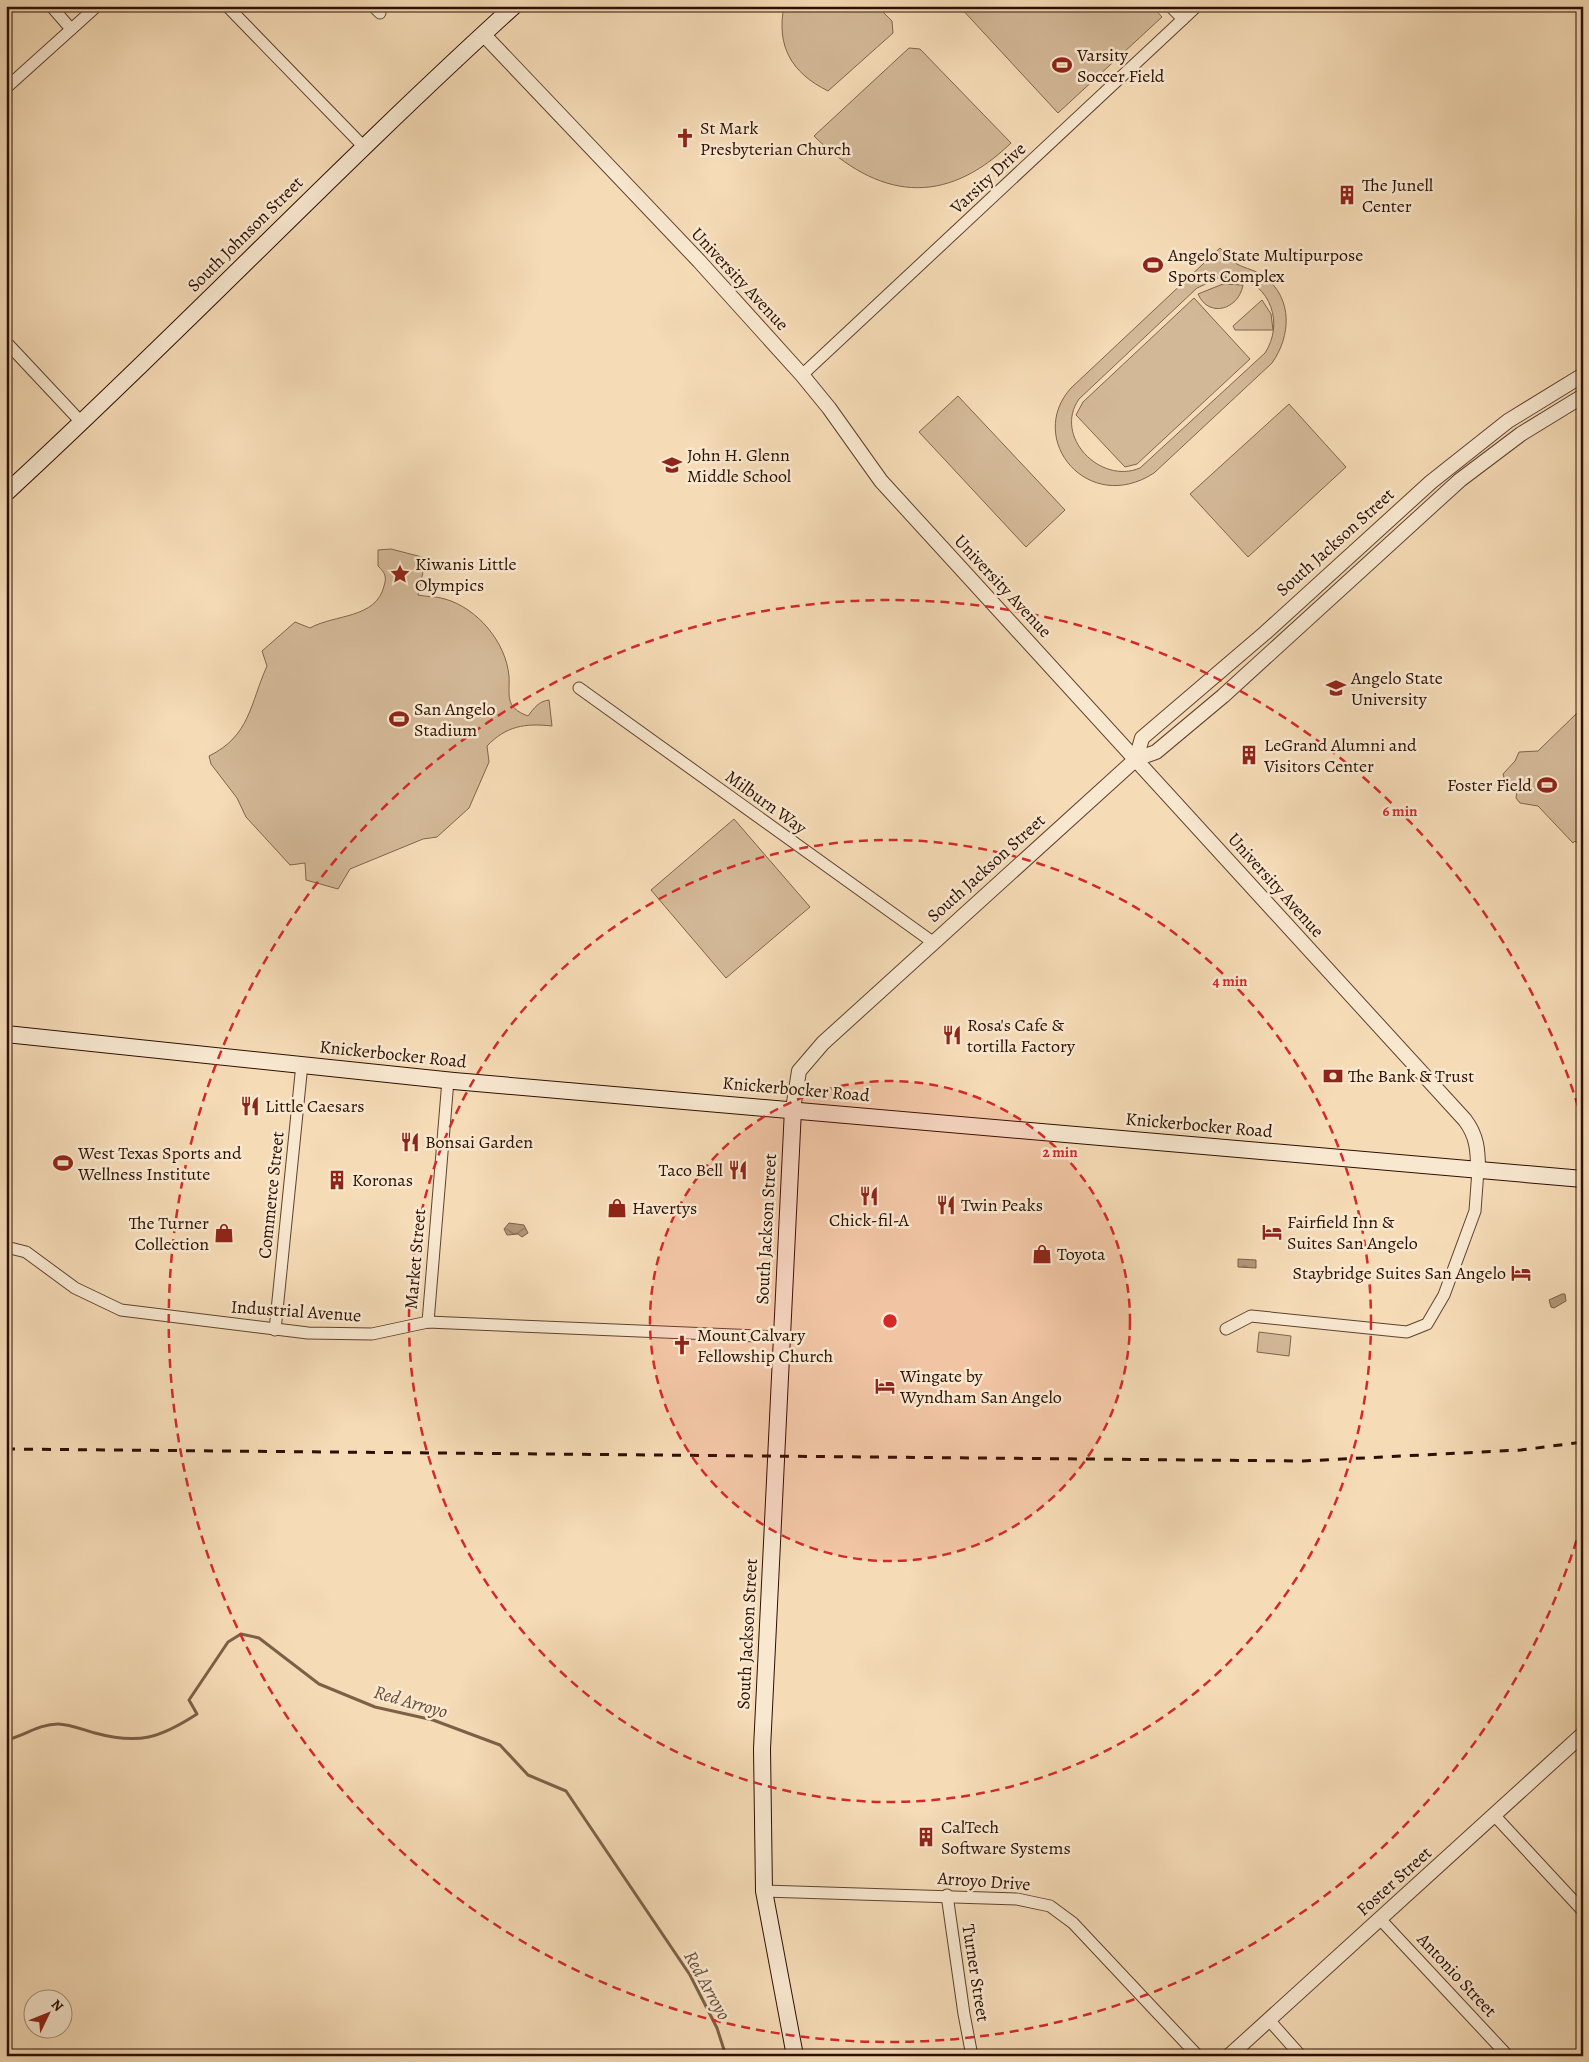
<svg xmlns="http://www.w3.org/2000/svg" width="1589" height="2062" font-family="Alegreya,serif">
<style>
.pitch{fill:#d3b897;stroke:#80644c;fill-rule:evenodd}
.water{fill:url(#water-waves);stroke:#7c6048}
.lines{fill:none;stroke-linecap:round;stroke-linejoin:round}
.stream{stroke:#7c6048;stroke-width:3}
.minor-casing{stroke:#5f422e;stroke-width:13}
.tertiary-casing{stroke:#5f422e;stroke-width:16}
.secondary-casing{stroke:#2d0f00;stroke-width:18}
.minor{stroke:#f8e8d0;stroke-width:11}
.tertiary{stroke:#f8e8d0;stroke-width:14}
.secondary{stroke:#f8e8d0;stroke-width:16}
.rail{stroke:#2d0f00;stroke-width:3;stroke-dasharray:9 9;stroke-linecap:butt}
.ring{fill:none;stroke:#d62828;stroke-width:2.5;stroke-dasharray:9 6}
.labels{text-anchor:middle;stroke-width:5;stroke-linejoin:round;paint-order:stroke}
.poi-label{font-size:18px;fill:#2d0f00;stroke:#f8e8d0;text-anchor:start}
.street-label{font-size:18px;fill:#2d0f00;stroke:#f8e8d0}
.water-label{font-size:19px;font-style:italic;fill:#684c36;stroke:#f8e8d0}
.centre{fill:#d62828;stroke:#f8e8d0;stroke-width:2.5}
.ring-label{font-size:15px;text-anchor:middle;font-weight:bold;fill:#d62828;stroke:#f8e8d0;stroke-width:5;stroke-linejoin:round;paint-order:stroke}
</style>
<defs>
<pattern id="water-waves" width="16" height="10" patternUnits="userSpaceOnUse" patternTransform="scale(1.25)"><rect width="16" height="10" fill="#b19678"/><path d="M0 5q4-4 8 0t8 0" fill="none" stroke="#907960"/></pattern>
</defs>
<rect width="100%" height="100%" fill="#f5dbb6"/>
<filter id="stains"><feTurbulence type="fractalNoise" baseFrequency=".004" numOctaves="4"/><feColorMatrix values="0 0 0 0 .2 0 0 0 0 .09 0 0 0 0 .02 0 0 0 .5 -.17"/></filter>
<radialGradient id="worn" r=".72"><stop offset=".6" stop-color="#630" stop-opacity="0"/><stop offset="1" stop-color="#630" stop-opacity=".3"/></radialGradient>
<!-- pitch -->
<g class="pitch">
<path d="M784,6H877L892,21L893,33L828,91C792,73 776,47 784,6Z"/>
<polygon points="959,6 1152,6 1162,17 1058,113"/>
<path d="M909,48L920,49L1011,143C944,208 878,199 814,136Z"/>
<path d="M1220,248C1225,253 1230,261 1237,264C1246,269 1256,270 1265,277C1293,299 1291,336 1272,363L1154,473C1088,516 1025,439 1071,388ZM1236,277C1271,284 1284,324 1265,353L1140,468C1100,485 1053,436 1079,399L1197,288L1219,278Z"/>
<path d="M1223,284L1243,285C1239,309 1209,319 1198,294Z"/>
<polygon points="1194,298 1250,359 1137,464 1125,467 1076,415 1083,402"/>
<polygon points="1262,300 1271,314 1273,330 1235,330 1233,326"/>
<polygon points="958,396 1065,510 1026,547 919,432"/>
<polygon points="1289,404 1346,467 1248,557 1190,494"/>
<path d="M391,549L426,558L418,595C427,597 436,596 445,599C477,608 506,642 509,676C510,696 504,707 528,716C534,708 539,701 549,700L552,726C525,723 506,726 487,746L489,762L469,808L437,837L423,839L350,869L338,889L306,880L305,863L290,865L246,817L237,798L211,764L209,756C250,736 250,704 267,666L262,651L295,622L310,628C335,614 376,619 384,586C387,576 385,573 378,566V550Z"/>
<polygon points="1577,713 1580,716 1583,714 1583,849 1575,841 1573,843 1538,806 1520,803 1516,798 1517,791 1504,778 1503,774 1515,761 1519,752 1538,751"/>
<polygon points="734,819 810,907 726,978 651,890"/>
<polygon points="1259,1332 1291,1336 1289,1356 1257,1352"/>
</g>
<!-- water -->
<g class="water">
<polygon points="509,1223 524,1225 528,1233 522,1237 518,1234 507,1235 504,1229"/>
<polygon points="1238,1259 1256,1260 1256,1268 1238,1267"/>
<polygon points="1562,1294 1565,1294 1566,1301 1554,1308 1551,1307 1549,1300"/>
</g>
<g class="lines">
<!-- stream -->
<path class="stream" d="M6,1740C24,1736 39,1724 58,1724C69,1724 84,1730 95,1733C139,1745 160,1738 197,1714L189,1700L228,1642L241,1634L259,1638L319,1684L375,1707L433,1720L500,1745L528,1775L566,1791L690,1975L717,2028L726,2056"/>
<defs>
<g id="minor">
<polyline points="51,6 71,29"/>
<polyline points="227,6 363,146"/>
<polyline points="373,6 380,13"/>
<polyline points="1170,6 1183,19"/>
<polyline points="6,88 97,6"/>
<polyline points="6,342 82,423"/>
<polyline points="802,375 1197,6"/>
<polyline points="579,688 934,943"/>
<polyline points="6,1247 26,1252 75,1288 121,1310 308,1333 372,1334 428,1322 780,1337"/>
<polyline points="428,1322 448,1080"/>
<polyline points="1226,1329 1251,1316 1407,1332 1427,1324 1444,1295 1475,1211 1478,1170"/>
<polyline points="275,1330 302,1064"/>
<polyline points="1494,1815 1583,1911"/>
<polyline points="764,1891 1017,1899 1050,1906 1073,1923 1198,2056"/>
<polyline points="947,1895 964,2014 972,2056"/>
<polyline points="1380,1919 1508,2056"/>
<polyline points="1269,2020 1301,2056"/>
</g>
<g id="tertiary">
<path d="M483,34L699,261L802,375L829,408L881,481L1465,1120C1477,1136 1478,1150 1478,1170"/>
<polyline points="1136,759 1142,738 1265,633 1431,482 1508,421 1583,375"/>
<polyline points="793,1109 799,1071 823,1043 1136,759 1156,752 1223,696 1460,480 1521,434 1583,396"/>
<polyline points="1229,2056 1583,1734"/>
</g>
<g id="secondary">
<path d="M6,493C179,334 340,164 514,6"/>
<polyline points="6,1034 454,1081 1583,1179"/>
<polyline points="793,1109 762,1749 764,1891 795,2056"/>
</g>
</defs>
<!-- minor casing -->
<use href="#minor" class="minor-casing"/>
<!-- tertiary casing -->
<use href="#tertiary" class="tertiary-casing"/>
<!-- secondary casing -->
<use href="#secondary" class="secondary-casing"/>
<!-- minor -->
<use href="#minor" class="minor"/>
<!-- tertiary -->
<use href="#tertiary" class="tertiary"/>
<!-- secondary -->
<use href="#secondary" class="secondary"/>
<!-- rail -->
<polyline class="rail" points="6,1449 1303,1461 1521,1450 1583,1442"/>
</g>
<!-- distance rings -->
<circle cx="890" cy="1321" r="240" fill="#d62828" fill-opacity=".12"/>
<g class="ring">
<circle cx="890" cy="1321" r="240"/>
<circle cx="890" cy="1321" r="481"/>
<path d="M1581 1526A721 721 0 1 1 1581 1116"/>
</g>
<!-- icons -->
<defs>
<symbol id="stadium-bare" viewBox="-9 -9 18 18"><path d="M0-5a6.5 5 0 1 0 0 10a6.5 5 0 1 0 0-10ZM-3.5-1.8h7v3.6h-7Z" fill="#8f2418" stroke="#f8e8d0" stroke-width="2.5" paint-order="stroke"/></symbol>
<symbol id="church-bare" viewBox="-9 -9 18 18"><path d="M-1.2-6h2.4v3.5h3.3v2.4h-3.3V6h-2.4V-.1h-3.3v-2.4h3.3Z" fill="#8f2418" stroke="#f8e8d0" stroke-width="2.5" paint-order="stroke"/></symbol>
<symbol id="building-bare" viewBox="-9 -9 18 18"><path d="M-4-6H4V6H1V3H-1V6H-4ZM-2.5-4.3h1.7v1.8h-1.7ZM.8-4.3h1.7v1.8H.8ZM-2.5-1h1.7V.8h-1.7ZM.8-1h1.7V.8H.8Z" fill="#8f2418" stroke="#f8e8d0" stroke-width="2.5" paint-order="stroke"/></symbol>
<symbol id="school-bare" viewBox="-9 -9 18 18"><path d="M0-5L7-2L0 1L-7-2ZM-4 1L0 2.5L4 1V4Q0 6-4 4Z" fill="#8f2418" stroke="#f8e8d0" stroke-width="2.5" paint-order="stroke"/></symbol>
<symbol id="sight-bare" viewBox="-9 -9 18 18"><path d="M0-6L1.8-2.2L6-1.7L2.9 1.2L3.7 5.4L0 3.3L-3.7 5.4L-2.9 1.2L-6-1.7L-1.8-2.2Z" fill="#8f2418" stroke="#f8e8d0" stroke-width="2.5" paint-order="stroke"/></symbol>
<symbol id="university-bare" viewBox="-9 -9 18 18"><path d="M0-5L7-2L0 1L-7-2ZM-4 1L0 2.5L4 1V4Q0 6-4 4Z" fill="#8f2418" stroke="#f8e8d0" stroke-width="2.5" paint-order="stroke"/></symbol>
<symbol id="restaurant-bare" viewBox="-9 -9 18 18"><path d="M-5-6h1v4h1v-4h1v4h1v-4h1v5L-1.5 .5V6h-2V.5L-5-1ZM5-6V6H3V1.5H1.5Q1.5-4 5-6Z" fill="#8f2418" stroke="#f8e8d0" stroke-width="2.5" paint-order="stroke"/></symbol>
<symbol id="bank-bare" viewBox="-9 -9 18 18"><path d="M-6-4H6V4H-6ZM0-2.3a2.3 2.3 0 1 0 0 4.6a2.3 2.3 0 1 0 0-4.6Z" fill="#8f2418" stroke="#f8e8d0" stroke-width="2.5" paint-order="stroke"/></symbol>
<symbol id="shop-bare" viewBox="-9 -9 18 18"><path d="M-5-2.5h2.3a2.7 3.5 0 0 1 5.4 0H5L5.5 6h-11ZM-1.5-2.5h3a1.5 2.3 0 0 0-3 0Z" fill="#8f2418" stroke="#f8e8d0" stroke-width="2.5" paint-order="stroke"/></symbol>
<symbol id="hotel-bare" viewBox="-9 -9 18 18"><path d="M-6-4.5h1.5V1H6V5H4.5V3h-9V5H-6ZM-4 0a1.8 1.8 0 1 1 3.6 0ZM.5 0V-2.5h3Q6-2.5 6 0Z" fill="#8f2418" stroke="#f8e8d0" stroke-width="2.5" paint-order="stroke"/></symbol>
</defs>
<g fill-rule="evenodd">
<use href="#stadium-bare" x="1048" y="51" width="28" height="28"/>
<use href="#church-bare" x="671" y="124" width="28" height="28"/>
<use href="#building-bare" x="1333" y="181" width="28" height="28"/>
<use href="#stadium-bare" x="1139" y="251" width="28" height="28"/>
<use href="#school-bare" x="658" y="451" width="28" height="28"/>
<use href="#sight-bare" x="386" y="560" width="28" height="28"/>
<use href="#university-bare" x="1322" y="674" width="28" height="28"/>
<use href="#stadium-bare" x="385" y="705" width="28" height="28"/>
<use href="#building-bare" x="1235" y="741" width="28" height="28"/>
<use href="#stadium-bare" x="1533" y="771" width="28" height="28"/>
<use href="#restaurant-bare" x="938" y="1021" width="28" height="28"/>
<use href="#bank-bare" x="1319" y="1062" width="28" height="28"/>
<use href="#restaurant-bare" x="236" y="1092" width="28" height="28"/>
<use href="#restaurant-bare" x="396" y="1128" width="28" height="28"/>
<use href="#stadium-bare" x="49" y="1149" width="28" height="28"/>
<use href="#restaurant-bare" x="724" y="1156" width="28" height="28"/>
<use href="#building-bare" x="323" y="1166" width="28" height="28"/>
<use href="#restaurant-bare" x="855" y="1182" width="28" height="28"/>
<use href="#restaurant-bare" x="932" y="1191" width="28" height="28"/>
<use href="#shop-bare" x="603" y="1194" width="28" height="28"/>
<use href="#hotel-bare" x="1258" y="1218" width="28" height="28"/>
<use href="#shop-bare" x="210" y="1219" width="28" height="28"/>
<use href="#shop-bare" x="1028" y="1240" width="28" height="28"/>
<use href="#hotel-bare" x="1507" y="1259" width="28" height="28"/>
<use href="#church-bare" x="668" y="1331" width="28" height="28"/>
<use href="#hotel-bare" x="871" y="1372" width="28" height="28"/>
<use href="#building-bare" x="912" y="1823" width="28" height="28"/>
</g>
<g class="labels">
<!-- poi labels -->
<g class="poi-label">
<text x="1077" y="61">Varsity<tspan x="1077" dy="21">Soccer Field</tspan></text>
<text x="700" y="134">St Mark<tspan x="700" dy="21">Presbyterian Church</tspan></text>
<text x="1362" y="191">The Junell<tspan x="1362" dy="21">Center</tspan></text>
<text x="1168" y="261">Angelo State Multipurpose<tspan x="1168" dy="21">Sports Complex</tspan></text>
<text x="687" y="461">John H. Glenn<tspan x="687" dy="21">Middle School</tspan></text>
<text x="415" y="570">Kiwanis Little<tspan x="415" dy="21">Olympics</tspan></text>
<text x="1351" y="684">Angelo State<tspan x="1351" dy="21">University</tspan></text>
<text x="414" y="715">San Angelo<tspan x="414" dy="21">Stadium</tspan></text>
<text x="1264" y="751">LeGrand Alumni and<tspan x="1264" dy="21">Visitors Center</tspan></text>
<text x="1532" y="791" text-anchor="end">Foster Field</text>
<text x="967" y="1031">Rosa's Cafe &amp;<tspan x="967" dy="21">tortilla Factory</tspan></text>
<text x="1348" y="1082">The Bank &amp; Trust</text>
<text x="265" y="1112">Little Caesars</text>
<text x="425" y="1148">Bonsai Garden</text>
<text x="78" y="1159">West Texas Sports and<tspan x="78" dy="21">Wellness Institute</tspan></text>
<text x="723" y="1176" text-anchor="end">Taco Bell</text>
<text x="352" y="1186">Koronas</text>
<text x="961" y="1211">Twin Peaks</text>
<text x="632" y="1214">Havertys</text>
<text x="869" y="1226" text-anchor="middle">Chick-fil-A</text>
<text x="1287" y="1228">Fairfield Inn &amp;<tspan x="1287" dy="21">Suites San Angelo</tspan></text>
<text x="209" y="1229" text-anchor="end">The Turner<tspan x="209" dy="21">Collection</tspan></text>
<text x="1057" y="1260">Toyota</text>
<text x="1506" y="1279" text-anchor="end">Staybridge Suites San Angelo</text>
<text x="697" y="1341">Mount Calvary<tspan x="697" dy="21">Fellowship Church</tspan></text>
<text x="900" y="1382">Wingate by<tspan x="900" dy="21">Wyndham San Angelo</tspan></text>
<text x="941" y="1833">CalTech<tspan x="941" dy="21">Software Systems</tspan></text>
</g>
<!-- street labels -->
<g class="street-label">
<text transform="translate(988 178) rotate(-43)" y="6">Varsity Drive</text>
<text transform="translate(245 234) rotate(-45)" y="6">South Johnson Street</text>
<text transform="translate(740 279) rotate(47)" y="6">University Avenue</text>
<text transform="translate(1335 542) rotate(-42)" y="6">South Jackson Street</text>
<text transform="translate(1003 586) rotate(47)" y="6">University Avenue</text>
<text transform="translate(766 802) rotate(36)" y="6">Milburn Way</text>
<text transform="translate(986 868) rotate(-42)" y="6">South Jackson Street</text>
<text transform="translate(1276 885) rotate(48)" y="6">University Avenue</text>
<text transform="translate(393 1054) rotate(6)" y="6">Knickerbocker Road</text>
<text transform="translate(796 1089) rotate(5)" y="6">Knickerbocker Road</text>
<text transform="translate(1199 1125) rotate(5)" y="6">Knickerbocker Road</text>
<text transform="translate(271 1195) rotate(-84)" y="6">Commerce Street</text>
<text transform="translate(766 1229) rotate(-87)" y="6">South Jackson Street</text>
<text transform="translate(415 1259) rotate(-85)" y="6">Market Street</text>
<text transform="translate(296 1311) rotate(4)" y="6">Industrial Avenue</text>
<text transform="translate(747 1634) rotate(-87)" y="6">South Jackson Street</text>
<text transform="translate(984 1881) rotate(4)" y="6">Arroyo Drive</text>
<text transform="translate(1394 1881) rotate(-42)" y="6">Foster Street</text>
<text transform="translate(976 1973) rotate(81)" y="6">Turner Street</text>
<text transform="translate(1457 1975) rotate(47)" y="6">Antonio Street</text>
</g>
<!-- water labels -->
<g class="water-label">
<text transform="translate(411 1701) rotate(16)" y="7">Red Arroyo</text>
<text transform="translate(708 1985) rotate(61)" y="7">Red Arroyo</text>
</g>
</g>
<circle cx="890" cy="1321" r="8" class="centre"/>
<g class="ring-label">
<text x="1400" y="816">6 min</text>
<text x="1230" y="986">4 min</text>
<text x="1060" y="1157">2 min</text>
</g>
<!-- margin -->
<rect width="1589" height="2062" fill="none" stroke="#f5dbb6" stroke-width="25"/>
<rect x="8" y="8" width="1574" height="2047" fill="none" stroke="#2d0f00" stroke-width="2.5"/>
<rect x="12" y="12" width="1564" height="2037" fill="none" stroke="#2d0f00"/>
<!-- north arrow -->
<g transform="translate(48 2014) rotate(47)"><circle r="24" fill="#f8e8d0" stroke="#a7917d"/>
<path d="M0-4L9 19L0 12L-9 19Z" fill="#8f2418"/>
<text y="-8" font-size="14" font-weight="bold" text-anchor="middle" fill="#2d0f00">N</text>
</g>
<rect width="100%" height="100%" filter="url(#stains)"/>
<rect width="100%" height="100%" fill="url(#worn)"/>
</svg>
